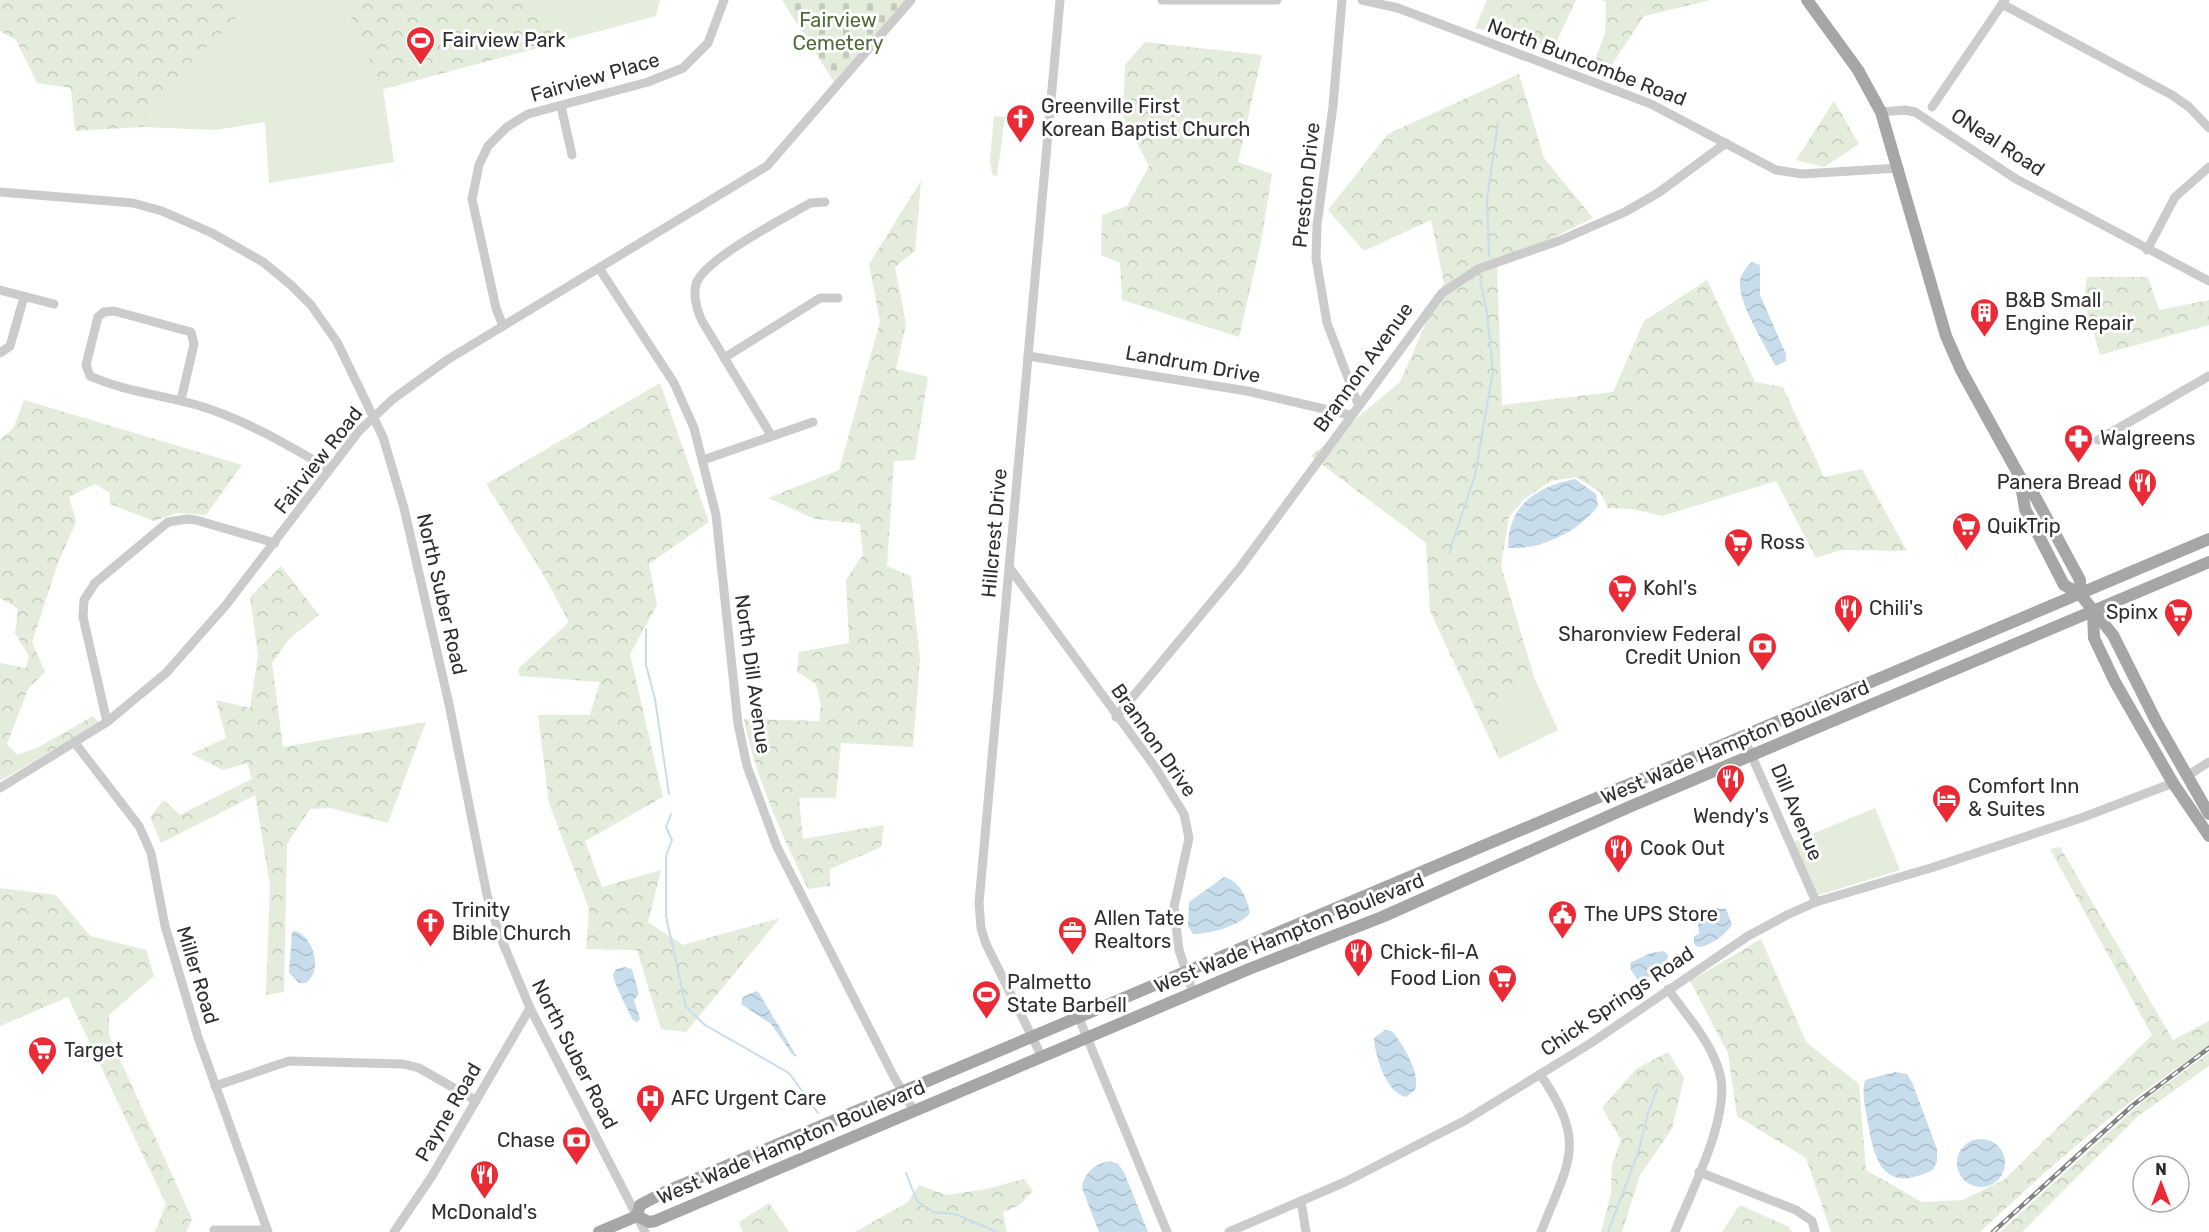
<svg xmlns="http://www.w3.org/2000/svg" width="2209" height="1232" font-family="Rubik,sans-serif">
<style>
.green{fill:#e4ecdb}
.forest{fill:url(#forest-crowns)}
.cemetery{fill:url(#cemetery-stones)}
.water{fill:url(#water-waves)}
.lines{fill:none;stroke-linecap:round;stroke-linejoin:round}
.stream{stroke:#c7ddec;stroke-width:2}
.minor{stroke:#cbcbcb;stroke-width:9}
.major{stroke:#a6a6a6;stroke-width:12}
.rail-casing{stroke:#838383;stroke-width:4.5}
.rail{stroke:#fff;stroke-width:2;stroke-dasharray:7;stroke-linecap:butt}
.labels{text-anchor:middle;stroke-width:6;stroke-linejoin:round;paint-order:stroke}
.park-label{font-size:20px;fill:#506b3a;stroke:#fff}
.poi-label{font-size:20px;fill:#2e2e2e;stroke:#fff;text-anchor:start}
.street-label{font-size:20px;fill:#2e2e2e;stroke:#fff}
</style>
<defs>
<pattern id="forest-crowns" width="20" height="18" patternUnits="userSpaceOnUse" patternTransform="scale(1.5)"><rect width="20" height="18" fill="#e4ecdb"/><path d="M2 6a3 3 0 1 1 6 0M12 15a3 3 0 1 1 6 0" fill="none" stroke="#c4cbbc"/></pattern>
<pattern id="cemetery-stones" width="16" height="16" patternUnits="userSpaceOnUse" patternTransform="scale(1.5)"><rect width="16" height="16" fill="#e4ecdb"/><path d="M2 7V4a2 2 0 0 1 4 0v3zM10 15v-3a2 2 0 0 1 4 0v3z" fill="#c4cbbc"/></pattern>
<pattern id="water-waves" width="16" height="10" patternUnits="userSpaceOnUse" patternTransform="scale(1.5)"><rect width="16" height="10" fill="#c7ddec"/><path d="M0 5q4-4 8 0t8 0" fill="none" stroke="#abbecb"/></pattern>
</defs>
<rect width="100%" height="100%" fill="#fff"/>
<!-- green -->
<g class="green">
<path d="M231,0H660L656,16L383,89L394,162L269,183L265,122L215,130L143,127C164,95 204,44 235,22Z"/>
<polygon points="994,116 1005,117 997,176 992,175 990,159"/>
<polygon points="1534,677 1558,730 1499,759 1503,699"/>
<polygon points="1875,808 1900,870 1810,898 1788,844"/>
</g>
<!-- forest -->
<g class="forest">
<path d="M0,0H231L236,22C204,44 164,95 143,127L75,131L71,88L37,83L16,40L0,31Z"/>
<polygon points="343,0 520,0 543,15 556,43 383,89"/>
<polygon points="1487,0 1576,0 1554,47 1475,28"/>
<polygon points="1602,0 1711,0 1644,16 1607,72 1592,67 1605,34 1606,2"/>
<polygon points="1145,42 1262,55 1238,162 1272,174 1261,242 1239,337 1122,300 1120,263 1101,255 1102,215 1127,206 1149,166 1123,116 1125,65"/>
<polygon points="1519,74 1544,158 1593,218 1497,265 1502,405 1613,392 1644,321 1707,280 1755,382 1783,387 1824,477 1862,469 1907,551 1841,550 1816,558 1776,481 1662,516 1632,509 1608,508 1600,492 1576,477 1551,481 1524,499 1509,517 1501,566 1534,677 1503,699 1499,759 1430,611 1426,543 1311,456 1400,382 1444,282 1431,220 1364,251 1328,210 1388,134"/>
<polygon points="1834,101 1859,144 1824,167 1796,160"/>
<path d="M921,181L915,251L895,267L906,324L896,369L928,377L915,460L894,461L887,566L911,576L920,659L913,747L841,743L836,798H799L803,839L884,825L881,847L830,869V886L808,889C781,833 756,779 744,719L819,721L821,705L816,684L797,672L799,652L849,643L846,580L863,555L860,524L815,519L768,498L839,470L880,322L869,264Z"/>
<polygon points="2087,277 2148,277 2159,310 2209,300 2209,325 2100,355 2084,299"/>
<polygon points="660,383 709,522 649,564 657,605 630,654 663,797 585,841 602,887 661,870 648,922 683,945 780,918 686,1032 661,1029 637,950 586,949 589,909 549,803 538,715 590,715 600,682 520,676 518,669 569,622 543,574 486,484"/>
<polygon points="24,400 242,465 206,515 177,513 154,521 110,504 110,493 95,484 69,497 76,522 58,563 32,642 45,672 28,689 7,744 17,755 37,748 93,716 99,723 0,781 0,663 26,668 29,656 15,633 18,609 0,598 0,439 13,429"/>
<polygon points="281,566 319,615 289,639 272,663 283,747 426,722 388,823 331,808 310,809 287,844 284,992 266,995 270,885 255,795 161,843 150,817 164,800 180,815 252,779 247,763 223,770 191,754 226,738 216,700 250,708 258,655 250,597"/>
<path d="M2060,847L2173,1040L2209,1021V1047C2129,1097 2049,1167 1980,1232H1831L1806,1158L1737,1116L1728,1053L1690,981L1761,939L1806,1042L1859,1084L1866,1170L1922,1202L1963,1200L2005,1179L2152,1035L2050,849Z"/>
<polygon points="0,888 56,895 90,936 146,950 154,976 109,1015 109,1035 192,1219 186,1232 155,1232 166,1204 68,997 0,1026"/>
<polygon points="1668,1052 1684,1078 1672,1129 1640,1175 1622,1232 1601,1232 1611,1193 1612,1164 1621,1140 1602,1108 1636,1069"/>
<polygon points="2209,1053 2209,1066 2138,1116 2022,1232 2000,1232 2142,1102"/>
<polygon points="1024,1179 1033,1191 1018,1206 1003,1212 1007,1232 855,1232 908,1202 919,1185 946,1195 987,1189"/>
<polygon points="769,1203 789,1232 743,1232 739,1222"/>
<polygon points="1740,1205 1789,1227 1792,1232 1722,1232"/>
</g>
<!-- cemetery -->
<polygon class="cemetery" points="782,0 905,0 834,82"/>
<!-- water -->
<g class="water">
<path d="M1752,262L1760,265V295L1786,354V361L1778,365H1775C1765,345 1738,303 1740,282C1740,275 1747,266 1752,262Z"/>
<path d="M1575,479L1596,494L1598,506C1578,532 1541,550 1508,548C1508,505 1536,487 1575,479Z"/>
<path d="M1224,877C1240,881 1247,898 1250,913C1240,926 1209,934 1193,934L1188,926L1189,902Z"/>
<path d="M1717,908L1726,909L1732,924C1727,934 1709,947 1698,947L1694,944V936L1699,934L1698,923L1701,914Z"/>
<path d="M296,931C314,938 323,971 306,983H299L289,973L292,932Z"/>
<path d="M1664,951L1668,955C1666,972 1653,977 1638,980L1631,970L1630,963L1650,953Z"/>
<path d="M625,967L632,969L639,994L634,1000L640,1019L637,1022L633,1020C628,1010 614,984 613,974L616,969Z"/>
<polygon points="756,991 759,993 797,1057 792,1054 771,1024 741,1004 743,997"/>
<path d="M1385,1030L1392,1031C1403,1045 1421,1073 1415,1090L1406,1097C1386,1093 1375,1056 1374,1038Z"/>
<path d="M1895,1072L1907,1074L1912,1082L1937,1149V1161L1933,1170C1885,1193 1875,1165 1868,1123C1866,1109 1861,1094 1865,1080Z"/>
<circle cx="1981" cy="1163" r="24"/>
<path d="M1110,1161L1118,1164L1124,1172L1148,1232H1099L1082,1188C1084,1172 1095,1164 1110,1161Z"/>
</g>
<g class="lines">
<!-- stream -->
<g class="stream">
<polyline points="1489,256 1487,199 1498,123"/>
<polyline points="1449,553 1475,475 1493,371 1487,313 1480,280"/>
<polyline points="646,629 646,665 655,699 669,794"/>
<polyline points="671,814 666,827 672,840 666,856 666,916 686,1007 705,1025 789,1073 818,1113"/>
<polyline points="906,1173 917,1201 933,1212 955,1214 997,1232"/>
<polyline points="1608,1232 1639,1150 1648,1113 1659,1084"/>
</g>
<!-- minor -->
<g class="minor">
<polyline points="1162,0 1277,0"/>
<polyline points="1342,0 1333,106 1317,225 1316,258 1327,323 1358,404"/>
<polyline points="1362,0 1398,8 1651,104 1776,170 1802,174 1899,168"/>
<polyline points="2002,4 2172,95 2189,107 2209,128"/>
<polyline points="561,106 572,155"/>
<polyline points="1932,107 2005,0"/>
<polyline points="1881,112 1905,110 1915,112 2016,179 2209,281"/>
<polyline points="0,192 133,203 162,211 212,233 263,262 291,285 311,305 337,342 383,437 404,508 449,704 487,895 500,936 530,1008 645,1232"/>
<polyline points="2147,250 2175,197 2209,167"/>
<polyline points="599,268 674,383 694,428 716,515 738,724 747,766 777,847 894,1077 914,1111"/>
<polyline points="0,290 54,304"/>
<polyline points="503,326 496,308 472,199 479,165 488,146 507,127 528,114 648,82 683,68 708,43 724,0"/>
<polyline points="0,353 10,346 24,297"/>
<polyline points="1028,356 1247,391 1350,415"/>
<polyline points="724,358 820,298 838,298"/>
<path d="M181,400L194,344L191,332L114,311L104,312L98,317L86,365L90,376C123,391 162,395 197,405C244,419 286,444 329,469"/>
<path d="M771,435L702,321C697,310 693,296 696,284C704,259 785,218 810,203L825,202"/>
<polyline points="2098,440 2209,376"/>
<polyline points="703,460 813,422"/>
<polyline points="1009,567 1155,767 1184,814 1189,838 1174,907 1179,950 1193,993"/>
<polyline points="1116,717 1239,569 1442,293 1478,269 1561,240 1625,212 1658,193 1726,143"/>
<polyline points="107,722 83,617 84,600 95,583 168,522 187,519 196,520 275,543"/>
<polyline points="1743,736 1816,902"/>
<polyline points="75,743 139,826 151,853 165,926 198,1037 268,1232"/>
<polyline points="2187,776 2209,762"/>
<polyline points="0,788 107,722 166,673 226,605 359,431 393,399 447,360 767,166 911,0"/>
<path d="M1668,989C1686,1015 1710,1040 1719,1071C1733,1112 1691,1192 1675,1232"/>
<polyline points="1079,1018 1167,1232"/>
<polyline points="1042,1057 986,944 981,928 979,903 1060,0"/>
<path d="M1540,1074C1588,1144 1569,1160 1541,1232"/>
<polyline points="215,1086 289,1061 403,1064 419,1068 475,1100"/>
<polyline points="1699,1172 1796,1210 1812,1221 1815,1232"/>
<polyline points="1301,1201 1306,1232"/>
<polyline points="214,1230 267,1230"/>
<polyline points="394,1232 432,1176 530,1008"/>
<polyline points="1229,1232 1345,1182 1464,1121 1591,1043 1748,936 1787,915 1816,902 1934,867 2081,818 2173,783"/>
</g>
<!-- major -->
<g class="major">
<polyline points="1807,0 1858,70 1881,112 1946,336 1961,370 2020,477 2031,489 2080,580 2080,594"/>
<polyline points="2020,479 2025,509 2064,585 2080,594 2113,635 2156,721 2209,814"/>
<polyline points="2093,612 2094,638 2115,682 2173,783 2209,836"/>
<polyline points="637,1216 640,1205 665,1192 2209,539"/>
<polyline points="637,1216 649,1222 655,1221 1249,969 1382,917 1629,807 2209,562"/>
<polyline points="599,1232 637,1216"/>
</g>
<defs>
<polyline id="rail" points="1993,1232 2133,1105 2209,1048"/>
</defs>
<!-- rail casing -->
<use href="#rail" class="rail-casing"/>
<!-- rail -->
<use href="#rail" class="rail"/>
</g>
<!-- icons -->
<defs>
<symbol id="stadium-pin" viewBox="-11 -11 22 30"><path d="M0 17L-7.5 6A9.5 9.5 0 1 1 7.5 6Z" fill="#ea2b36" stroke="#fff"/><path d="M0-5a6.5 5 0 1 0 0 10a6.5 5 0 1 0 0-10ZM-3.5-1.8h7v3.6h-7Z" fill="#fff"/></symbol>
<symbol id="church-pin" viewBox="-11 -11 22 30"><path d="M0 17L-7.5 6A9.5 9.5 0 1 1 7.5 6Z" fill="#ea2b36" stroke="#fff"/><path d="M-1.2-6h2.4v3.5h3.3v2.4h-3.3V6h-2.4V-.1h-3.3v-2.4h3.3Z" fill="#fff"/></symbol>
<symbol id="building-pin" viewBox="-11 -11 22 30"><path d="M0 17L-7.5 6A9.5 9.5 0 1 1 7.5 6Z" fill="#ea2b36" stroke="#fff"/><path d="M-4-6H4V6H1V3H-1V6H-4ZM-2.5-4.3h1.7v1.8h-1.7ZM.8-4.3h1.7v1.8H.8ZM-2.5-1h1.7V.8h-1.7ZM.8-1h1.7V.8H.8Z" fill="#fff"/></symbol>
<symbol id="pharmacy-pin" viewBox="-11 -11 22 30"><path d="M0 17L-7.5 6A9.5 9.5 0 1 1 7.5 6Z" fill="#ea2b36" stroke="#fff"/><path d="M-2-6h4v4h4v4h-4v4h-4v-4h-4v-4h4Z" fill="#fff"/></symbol>
<symbol id="restaurant-pin" viewBox="-11 -11 22 30"><path d="M0 17L-7.5 6A9.5 9.5 0 1 1 7.5 6Z" fill="#ea2b36" stroke="#fff"/><path d="M-5-6h1v4h1v-4h1v4h1v-4h1v5L-1.5 .5V6h-2V.5L-5-1ZM5-6V6H3V1.5H1.5Q1.5-4 5-6Z" fill="#fff"/></symbol>
<symbol id="supermarket-pin" viewBox="-11 -11 22 30"><path d="M0 17L-7.5 6A9.5 9.5 0 1 1 7.5 6Z" fill="#ea2b36" stroke="#fff"/><path d="M-6-5.5h2.5l.6 2H6L4.5 2H-2.5L-4.4-4H-6ZM-1.5 3.2a1.3 1.3 0 1 0 .1 0ZM3 3.2a1.3 1.3 0 1 0 .1 0Z" fill="#fff"/></symbol>
<symbol id="bank-pin" viewBox="-11 -11 22 30"><path d="M0 17L-7.5 6A9.5 9.5 0 1 1 7.5 6Z" fill="#ea2b36" stroke="#fff"/><path d="M-6-4H6V4H-6ZM0-2.3a2.3 2.3 0 1 0 0 4.6a2.3 2.3 0 1 0 0-4.6Z" fill="#fff"/></symbol>
<symbol id="hotel-pin" viewBox="-11 -11 22 30"><path d="M0 17L-7.5 6A9.5 9.5 0 1 1 7.5 6Z" fill="#ea2b36" stroke="#fff"/><path d="M-6-4.5h1.5V1H6V5H4.5V3h-9V5H-6ZM-4 0a1.8 1.8 0 1 1 3.6 0ZM.5 0V-2.5h3Q6-2.5 6 0Z" fill="#fff"/></symbol>
<symbol id="civic-pin" viewBox="-11 -11 22 30"><path d="M0 17L-7.5 6A9.5 9.5 0 1 1 7.5 6Z" fill="#ea2b36" stroke="#fff"/><path d="M-.6-6.5H3V-4.5H.6V-3L4-1V1h2V6H-6V1h2V-1L-.6-3ZM-1.2 2.5V6h2.4V2.5Z" fill="#fff"/></symbol>
<symbol id="office-pin" viewBox="-11 -11 22 30"><path d="M0 17L-7.5 6A9.5 9.5 0 1 1 7.5 6Z" fill="#ea2b36" stroke="#fff"/><path d="M-6-3h4V-5.5h4V-3h4V5H-6ZM-1-4.5V-3h2v-1.5ZM-6 0V1H6V0Z" fill="#fff"/></symbol>
<symbol id="hospital-pin" viewBox="-11 -11 22 30"><path d="M0 17L-7.5 6A9.5 9.5 0 1 1 7.5 6Z" fill="#ea2b36" stroke="#fff"/><path d="M-5-5h3v3.5h4V-5h3V5h-3V1.5h-4V5h-3Z" fill="#fff"/></symbol>
</defs>
<g fill-rule="evenodd">
<use href="#stadium-pin" x="404" y="24" width="33" height="45"/>
<use href="#church-pin" x="1004" y="102" width="33" height="45"/>
<use href="#building-pin" x="1968" y="296" width="33" height="45"/>
<use href="#pharmacy-pin" x="2062" y="422" width="33" height="45"/>
<use href="#restaurant-pin" x="2126" y="466" width="33" height="45"/>
<use href="#supermarket-pin" x="1950" y="510" width="33" height="45"/>
<use href="#supermarket-pin" x="1722" y="526" width="33" height="45"/>
<use href="#supermarket-pin" x="1606" y="572" width="33" height="45"/>
<use href="#restaurant-pin" x="1832" y="592" width="33" height="45"/>
<use href="#supermarket-pin" x="2162" y="596" width="33" height="45"/>
<use href="#bank-pin" x="1746" y="630" width="33" height="45"/>
<use href="#restaurant-pin" x="1714" y="762" width="33" height="45"/>
<use href="#hotel-pin" x="1930" y="782" width="33" height="45"/>
<use href="#restaurant-pin" x="1602" y="832" width="33" height="45"/>
<use href="#civic-pin" x="1546" y="898" width="33" height="45"/>
<use href="#church-pin" x="414" y="906" width="33" height="45"/>
<use href="#office-pin" x="1056" y="914" width="33" height="45"/>
<use href="#restaurant-pin" x="1342" y="936" width="33" height="45"/>
<use href="#supermarket-pin" x="1486" y="962" width="33" height="45"/>
<use href="#stadium-pin" x="970" y="978" width="33" height="45"/>
<use href="#supermarket-pin" x="26" y="1034" width="33" height="45"/>
<use href="#hospital-pin" x="634" y="1082" width="33" height="45"/>
<use href="#bank-pin" x="560" y="1124" width="33" height="45"/>
<use href="#restaurant-pin" x="468" y="1158" width="33" height="45"/>
</g>
<g class="labels">
<!-- park labels -->
<g class="park-label">
<text x="838" y="27">Fairview<tspan x="838" dy="23">Cemetery</tspan></text>
</g>
<!-- poi labels -->
<g class="poi-label">
<text x="442" y="47">Fairview Park</text>
<text x="1041" y="113">Greenville First<tspan x="1041" dy="23">Korean Baptist Church</tspan></text>
<text x="2005" y="307">B&amp;B Small<tspan x="2005" dy="23">Engine Repair</tspan></text>
<text x="2100" y="445">Walgreens</text>
<text x="2122" y="489" text-anchor="end">Panera Bread</text>
<text x="1987" y="533">QuikTrip</text>
<text x="1760" y="549">Ross</text>
<text x="1643" y="595">Kohl's</text>
<text x="1869" y="615">Chili's</text>
<text x="2158" y="619" text-anchor="end">Spinx</text>
<text x="1741" y="641" text-anchor="end">Sharonview Federal<tspan x="1741" dy="23">Credit Union</tspan></text>
<text x="1968" y="793">Comfort Inn<tspan x="1968" dy="23">&amp; Suites</tspan></text>
<text x="1731" y="823" text-anchor="middle">Wendy's</text>
<text x="1640" y="855">Cook Out</text>
<text x="452" y="917">Trinity<tspan x="452" dy="23">Bible Church</tspan></text>
<text x="1584" y="921">The UPS Store</text>
<text x="1094" y="925">Allen Tate<tspan x="1094" dy="23">Realtors</tspan></text>
<text x="1380" y="959">Chick-fil-A</text>
<text x="1481" y="985" text-anchor="end">Food Lion</text>
<text x="1007" y="989">Palmetto<tspan x="1007" dy="23">State Barbell</tspan></text>
<text x="64" y="1057">Target</text>
<text x="671" y="1105">AFC Urgent Care</text>
<text x="555" y="1147" text-anchor="end">Chase</text>
<text x="484" y="1219" text-anchor="middle">McDonald's</text>
</g>
<!-- street labels -->
<g class="street-label">
<text transform="translate(1587 62) rotate(21)" y="7">North Buncombe Road</text>
<text transform="translate(595 77) rotate(-16)" y="7">Fairview Place</text>
<text transform="translate(1998 142) rotate(33)" y="7">ONeal Road</text>
<text transform="translate(1306 185) rotate(-84)" y="7">Preston Drive</text>
<text transform="translate(1193 364) rotate(10)" y="7">Landrum Drive</text>
<text transform="translate(1363 367) rotate(-54)" y="7">Brannon Avenue</text>
<text transform="translate(318 460) rotate(-52)" y="7">Fairview Road</text>
<text transform="translate(994 533) rotate(-85)" y="7">Hillcrest Drive</text>
<text transform="translate(442 594) rotate(77)" y="7">North Suber Road</text>
<text transform="translate(753 674) rotate(82)" y="7">North Dill Avenue</text>
<text transform="translate(1154 740) rotate(55)" y="7">Brannon Drive</text>
<text transform="translate(1735 742) rotate(-23)" y="7">West Wade Hampton Boulevard</text>
<text transform="translate(1797 812) rotate(67)" y="7">Dill Avenue</text>
<text transform="translate(1289 933) rotate(-22)" y="7">West Wade Hampton Boulevard</text>
<text transform="translate(198 975) rotate(73)" y="7">Miller Road</text>
<text transform="translate(1617 1001) rotate(-34)" y="7">Chick Springs Road</text>
<text transform="translate(575 1054) rotate(63)" y="7">North Suber Road</text>
<text transform="translate(448 1112) rotate(-60)" y="7">Payne Road</text>
<text transform="translate(791 1142) rotate(-23)" y="7">West Wade Hampton Boulevard</text>
</g>
</g>
<!-- north arrow -->
<g transform="translate(2161 1184)"><circle r="28" fill="#ffffff" stroke="#ababab" stroke-width="1.5"/>
<path d="M0-4.5L10 22L0 15L-10 22Z" fill="#ea2b36"/>
<text y="-9" font-size="16" font-weight="bold" text-anchor="middle" fill="#2e2e2e">N</text>
</g>
</svg>
